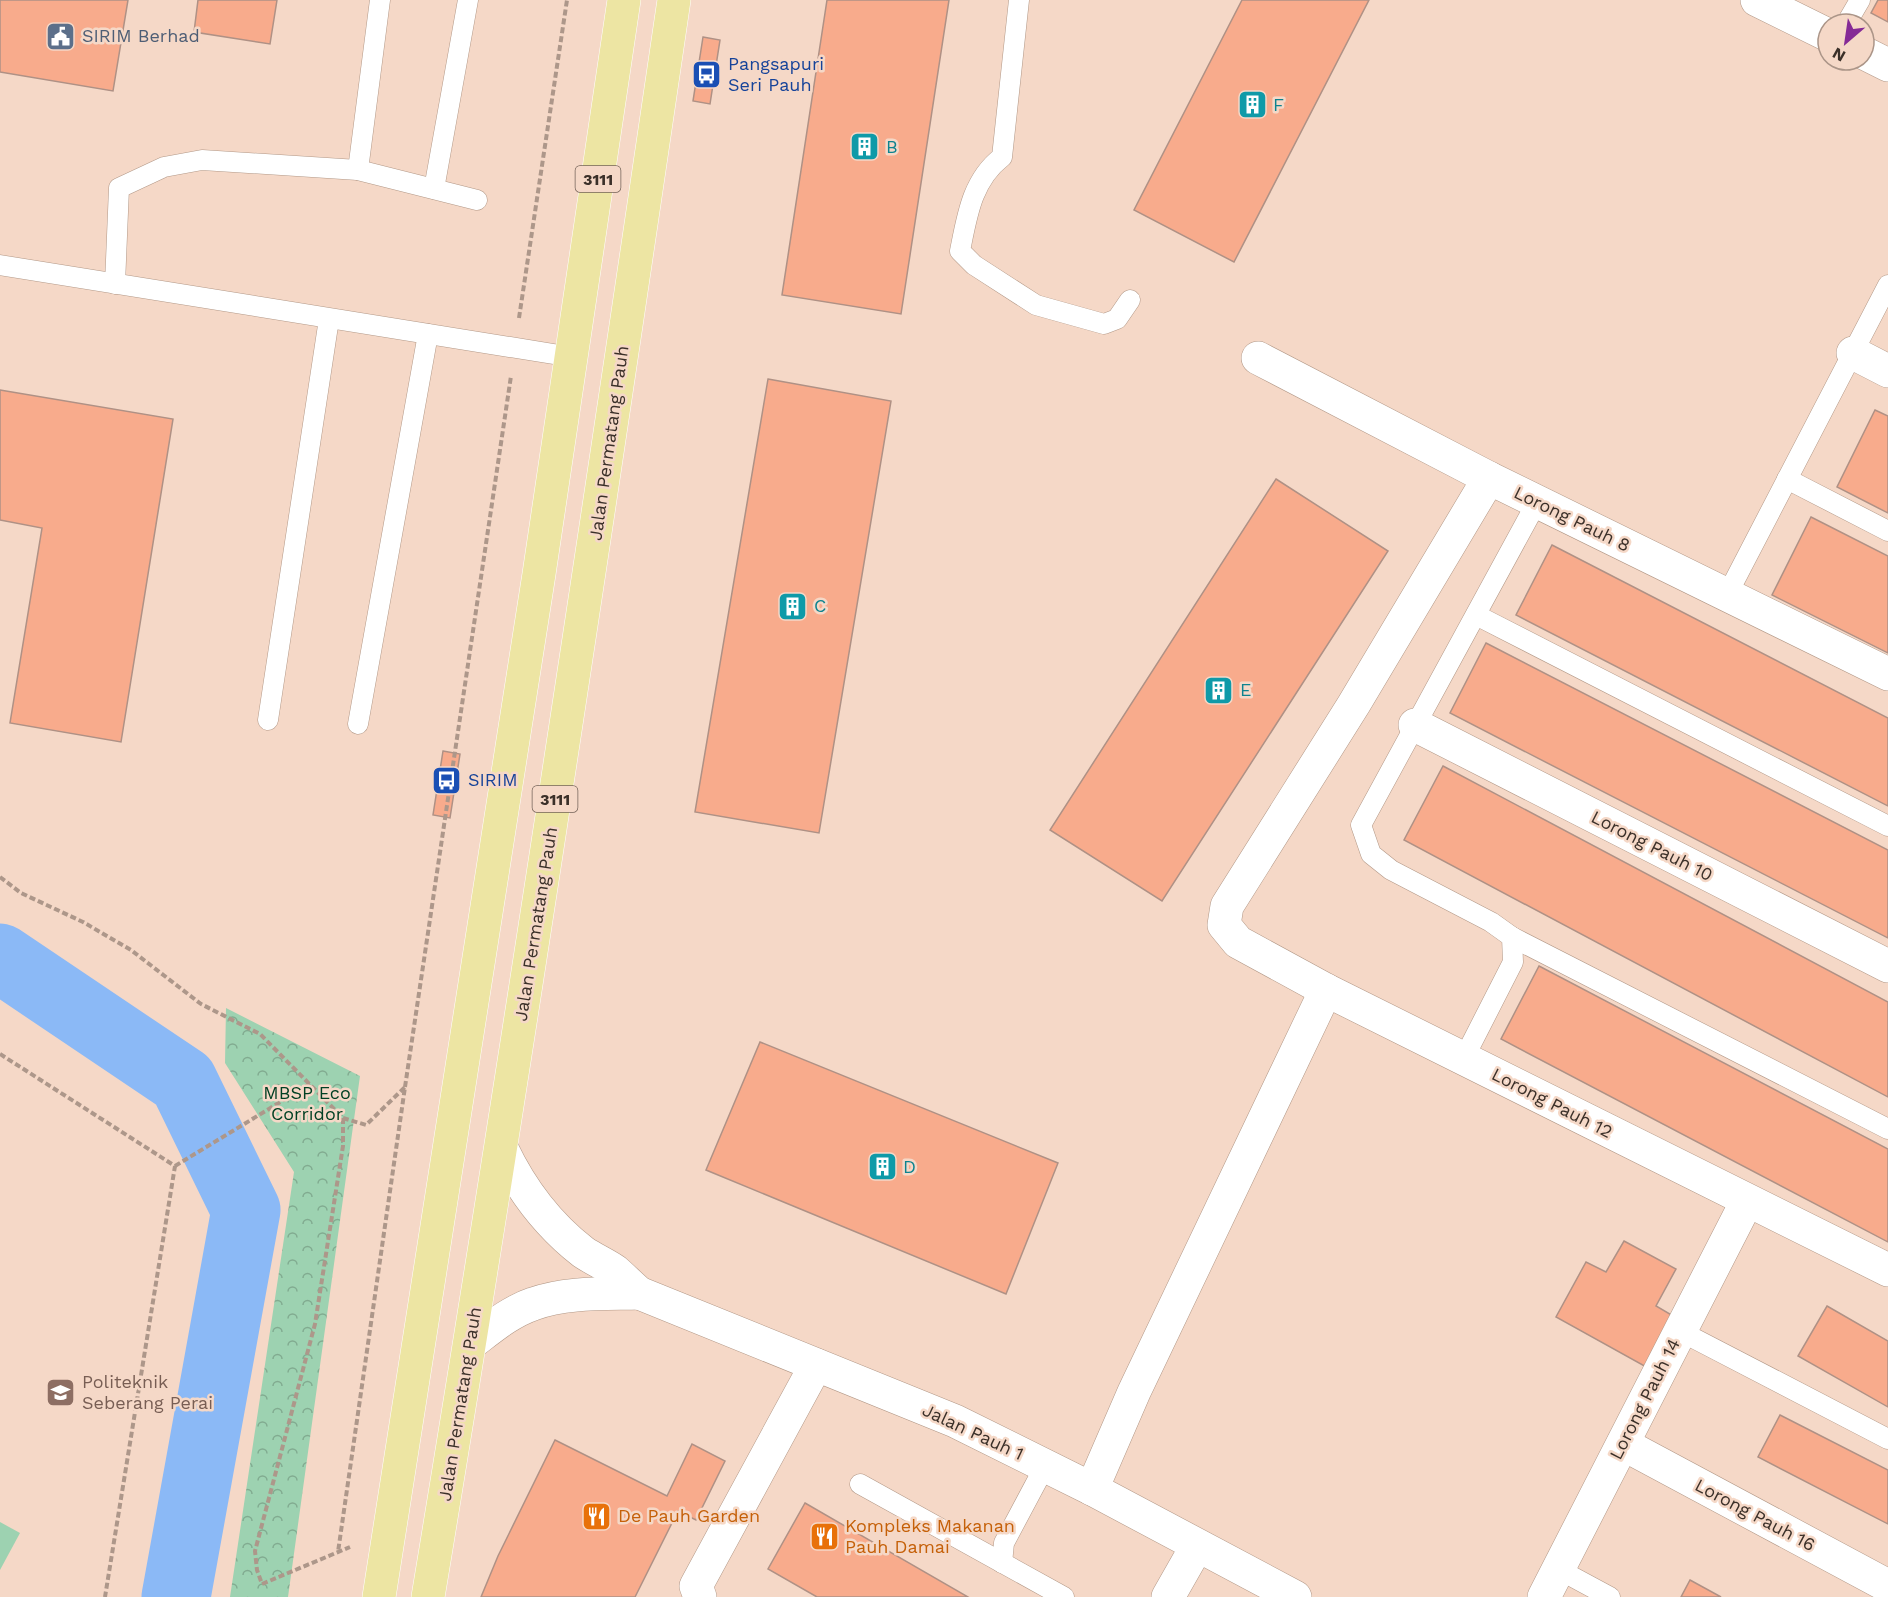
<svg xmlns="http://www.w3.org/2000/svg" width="1888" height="1597" font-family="'Work Sans',sans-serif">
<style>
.park{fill:url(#park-crowns)}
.pitch{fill:#9dd2b1}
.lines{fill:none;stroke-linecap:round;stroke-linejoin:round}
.river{stroke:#8bb9f6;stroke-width:69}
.building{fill:#f8ab8c;stroke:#af9185;stroke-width:1.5}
.service-casing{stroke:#b29887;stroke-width:21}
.minor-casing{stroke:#b29887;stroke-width:34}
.primary-casing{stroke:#fff;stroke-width:34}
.path{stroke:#ad978a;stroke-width:4;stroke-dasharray:6 3;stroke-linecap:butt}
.service{stroke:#fff;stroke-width:20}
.minor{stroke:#fff;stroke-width:33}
.primary{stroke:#ede5a3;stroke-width:33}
.labels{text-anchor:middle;stroke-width:5;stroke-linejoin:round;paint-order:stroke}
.shield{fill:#f5d8c7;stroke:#736258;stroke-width:1.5}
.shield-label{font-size:16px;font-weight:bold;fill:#3b3029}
.service-label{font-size:18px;fill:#4e5e75;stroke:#f5d8c7;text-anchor:start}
.transit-label{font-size:18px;fill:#164399;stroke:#f5d8c7;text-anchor:start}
.culture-label{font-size:18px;fill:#0d838f;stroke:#f5d8c7;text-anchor:start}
.street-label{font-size:18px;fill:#3b3029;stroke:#f5d8c7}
.park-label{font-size:18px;fill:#004023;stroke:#f5d8c7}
.education-label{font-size:18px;fill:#785e54;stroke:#f5d8c7;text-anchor:start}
.food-label{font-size:18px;fill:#c56008;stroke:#f5d8c7;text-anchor:start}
</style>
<defs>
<pattern id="park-crowns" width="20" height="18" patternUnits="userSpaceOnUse" patternTransform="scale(1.5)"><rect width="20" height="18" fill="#9dd2b1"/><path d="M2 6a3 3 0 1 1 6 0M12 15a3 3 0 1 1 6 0" fill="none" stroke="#81ab90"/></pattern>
</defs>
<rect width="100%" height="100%" fill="#f5d8c7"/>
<!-- park -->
<polygon class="park" points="226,1008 360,1076 288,1597 230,1597 294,1172 225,1063"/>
<!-- pitch -->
<polygon class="pitch" points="0,1522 20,1533 0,1570"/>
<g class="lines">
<!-- river -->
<polyline class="river" points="0,958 183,1081 246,1210 176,1597"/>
</g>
<!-- building -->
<g class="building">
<polygon points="0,0 128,0 113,91 0,72"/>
<polygon points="198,0 277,0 270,44 194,32"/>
<polygon points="827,0 949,0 901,314 782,295"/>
<polygon points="1242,0 1369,0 1234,262 1134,210"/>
<polygon points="1878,0 1888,0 1888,22 1871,13"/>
<polygon points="703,37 720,40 710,104 693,101"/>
<polygon points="768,379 891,401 819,833 695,812"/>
<polygon points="0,390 173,419 121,742 10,723 42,528 0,520"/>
<polygon points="1875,410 1888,416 1888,513 1837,487"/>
<polygon points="1276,479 1388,551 1162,901 1050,830"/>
<polygon points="1811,517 1888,556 1888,653 1772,595"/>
<polygon points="1552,545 1888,718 1888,806 1516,615"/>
<polygon points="1486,643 1888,850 1888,938 1450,713"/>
<polygon points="443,751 460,754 450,818 433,815"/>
<polygon points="1443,766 1888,1002 1888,1097 1404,840"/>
<polygon points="1539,966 1888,1149 1888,1242 1501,1039"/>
<polygon points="760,1042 1058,1163 1006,1294 706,1170"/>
<polygon points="1624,1241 1676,1269 1656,1306 1675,1317 1648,1368 1556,1317 1586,1262 1606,1272"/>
<polygon points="1827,1306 1888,1341 1888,1407 1798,1356"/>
<polygon points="1780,1415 1888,1470 1888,1524 1758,1457"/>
<polygon points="555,1440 667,1496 692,1444 725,1461 696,1520 678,1511 635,1597 481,1597 498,1556"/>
<polygon points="805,1503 968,1597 817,1597 768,1569"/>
<polygon points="1690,1580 1721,1597 1681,1597"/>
</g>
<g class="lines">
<defs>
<g id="service">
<path d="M1019,0L1002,157C972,180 967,216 960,251L974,265L1036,305L1104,324L1117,319L1130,300"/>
<polyline points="1846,24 1860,0"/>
<polyline points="358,170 380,0"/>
<polyline points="434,189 468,0"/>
<polyline points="0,265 572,357"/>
<polyline points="115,284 119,188 164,167 202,160 358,170 477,200"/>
<polyline points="1787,479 1888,531"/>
<polyline points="1727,595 1888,285"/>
<polyline points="1476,615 1888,826"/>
<polyline points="268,720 329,319"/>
<polyline points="358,724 428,334"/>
<polyline points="1512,937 1888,1129"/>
<polyline points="1464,1058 1513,962 1512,937 1491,922 1391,870 1371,854 1361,825 1537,502"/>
<polyline points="1680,1331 1888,1439"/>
<polyline points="860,1484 1064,1597"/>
<polyline points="1002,1563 1004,1543 1045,1466"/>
<polyline points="1558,1569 1610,1597"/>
</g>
<g id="minor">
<polyline points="1757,0 1828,35"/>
<polyline points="1864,53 1888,65"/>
<polyline points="1853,353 1888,371"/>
<polyline points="1258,358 1489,478 1888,674"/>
<polyline points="1489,478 1354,704 1227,906 1224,925 1238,942 1326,990 1888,1270"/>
<polyline points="1415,725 1888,966"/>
<path d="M502,1149C521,1189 547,1224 583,1252C593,1259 605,1264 615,1271C623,1278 631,1286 639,1293L955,1421L1092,1489L1295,1597"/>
<path d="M470,1344C490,1329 509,1312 533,1304C566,1292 605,1294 639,1293"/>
<polyline points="1623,1444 1888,1586"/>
<polyline points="1092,1489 1134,1392 1326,990"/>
<polyline points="700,1597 696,1586 816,1365"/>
<polyline points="1168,1597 1197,1546"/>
<polyline points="1544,1597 1747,1201"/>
</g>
<g id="primary">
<polyline points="379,1597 539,574 624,0"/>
<path d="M428,1597C516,1066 596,533 674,0"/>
</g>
</defs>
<!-- service casing -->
<use href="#service" class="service-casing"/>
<!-- minor casing -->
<use href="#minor" class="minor-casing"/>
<!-- primary casing -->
<use href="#primary" class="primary-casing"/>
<!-- path -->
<g class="path">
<polyline points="519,318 567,0"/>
<polyline points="0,877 21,893 83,922 131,950 201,1004 260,1034 343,1118 366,1125 405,1087 338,1552"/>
<polyline points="0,1054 175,1166 105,1597"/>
<polyline points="405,1087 511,376"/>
<polyline points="343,1118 343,1146 315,1324 255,1551 257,1570 262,1584 350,1547"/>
<polyline points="175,1166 310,1084"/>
</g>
<!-- service -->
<use href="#service" class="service"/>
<!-- minor -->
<use href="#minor" class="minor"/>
<!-- primary -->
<use href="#primary" class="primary"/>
</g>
<!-- icons -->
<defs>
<symbol id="civic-square" viewBox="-11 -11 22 22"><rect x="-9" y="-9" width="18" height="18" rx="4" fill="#5c6f8a" stroke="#f5d8c7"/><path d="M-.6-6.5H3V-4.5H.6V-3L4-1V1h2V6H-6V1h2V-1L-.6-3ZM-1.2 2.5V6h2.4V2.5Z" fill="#fff"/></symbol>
<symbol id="bus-square" viewBox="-11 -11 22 22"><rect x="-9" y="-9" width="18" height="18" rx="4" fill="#1a4fb4" stroke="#f5d8c7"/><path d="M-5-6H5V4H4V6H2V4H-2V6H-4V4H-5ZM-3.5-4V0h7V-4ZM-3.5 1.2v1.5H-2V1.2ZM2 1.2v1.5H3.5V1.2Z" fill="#fff"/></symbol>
<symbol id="building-square" viewBox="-11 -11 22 22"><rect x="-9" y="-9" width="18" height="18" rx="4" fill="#0f9aa8" stroke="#f5d8c7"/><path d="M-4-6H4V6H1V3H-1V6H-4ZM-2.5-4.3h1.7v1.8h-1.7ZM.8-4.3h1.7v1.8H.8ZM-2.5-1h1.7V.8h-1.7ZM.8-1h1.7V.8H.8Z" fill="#fff"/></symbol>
<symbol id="university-square" viewBox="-11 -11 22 22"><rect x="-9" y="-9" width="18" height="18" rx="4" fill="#8d6e63" stroke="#f5d8c7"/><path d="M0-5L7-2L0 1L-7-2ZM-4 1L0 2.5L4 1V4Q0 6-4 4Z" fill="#fff"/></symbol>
<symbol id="restaurant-square" viewBox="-11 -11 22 22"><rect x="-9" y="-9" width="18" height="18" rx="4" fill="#e8710a" stroke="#f5d8c7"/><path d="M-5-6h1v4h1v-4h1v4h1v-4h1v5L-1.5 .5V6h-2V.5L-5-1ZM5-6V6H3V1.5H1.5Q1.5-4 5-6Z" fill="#fff"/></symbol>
</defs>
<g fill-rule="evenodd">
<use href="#civic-square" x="44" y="20" width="33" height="33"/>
<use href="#bus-square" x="690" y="58" width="33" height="33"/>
<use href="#building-square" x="1236" y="88" width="33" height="33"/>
<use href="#building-square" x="848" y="130" width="33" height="33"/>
<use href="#building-square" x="776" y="590" width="33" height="33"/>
<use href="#building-square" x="1202" y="674" width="33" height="33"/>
<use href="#bus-square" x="430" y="764" width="33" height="33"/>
<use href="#building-square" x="866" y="1150" width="33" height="33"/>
<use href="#university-square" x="44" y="1376" width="33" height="33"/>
<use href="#restaurant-square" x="580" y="1500" width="33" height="33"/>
<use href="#restaurant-square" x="808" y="1520" width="33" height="33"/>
</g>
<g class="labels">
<!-- shield labels -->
<g class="shield">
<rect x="575.5" y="166" width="45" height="26" rx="4.5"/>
<rect x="532.5" y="786" width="45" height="26" rx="4.5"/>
</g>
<g class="shield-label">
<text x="598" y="185">3111</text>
<text x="555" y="805">3111</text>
</g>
<!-- service labels -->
<g class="service-label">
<text x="82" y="42">SIRIM Berhad</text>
</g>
<!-- transit labels -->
<g class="transit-label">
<text x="728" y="70">Pangsapuri<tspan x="728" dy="21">Seri Pauh</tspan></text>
<text x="468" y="786">SIRIM</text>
</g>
<!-- culture labels -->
<g class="culture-label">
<text x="1273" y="111">F</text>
<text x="886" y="153">B</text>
<text x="814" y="612">C</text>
<text x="1240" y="696">E</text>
<text x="903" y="1173">D</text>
</g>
<!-- street labels -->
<g class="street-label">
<text transform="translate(609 443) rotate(-82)" y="6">Jalan Permatang Pauh</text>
<text transform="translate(1572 519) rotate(26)" y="6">Lorong Pauh 8</text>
<text transform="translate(1652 846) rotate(27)" y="6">Lorong Pauh 10</text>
<text transform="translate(536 924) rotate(-81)" y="6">Jalan Permatang Pauh</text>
<text transform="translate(1552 1103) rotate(27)" y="6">Lorong Pauh 12</text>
<text transform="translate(1645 1399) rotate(-63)" y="6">Lorong Pauh 14</text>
<text transform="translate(460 1404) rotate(-81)" y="6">Jalan Permatang Pauh</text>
<text transform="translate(973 1432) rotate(25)" y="6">Jalan Pauh 1</text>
<text transform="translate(1755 1515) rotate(28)" y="6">Lorong Pauh 16</text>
</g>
<!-- park labels -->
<g class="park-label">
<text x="307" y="1099">MBSP Eco<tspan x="307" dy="21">Corridor</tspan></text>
</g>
<!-- education labels -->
<g class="education-label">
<text x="82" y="1388">Politeknik<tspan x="82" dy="21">Seberang Perai</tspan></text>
</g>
<!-- food labels -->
<g class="food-label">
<text x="618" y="1522">De Pauh Garden</text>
<text x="845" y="1532">Kompleks Makanan<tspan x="845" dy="21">Pauh Damai</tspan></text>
</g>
</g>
<!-- north arrow -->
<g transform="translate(1846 42) rotate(209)"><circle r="28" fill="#f5d8c7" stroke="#ab9588" stroke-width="1.5"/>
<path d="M0-4.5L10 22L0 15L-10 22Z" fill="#852a96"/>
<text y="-9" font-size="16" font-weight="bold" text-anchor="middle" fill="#3b3029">N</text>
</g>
</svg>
